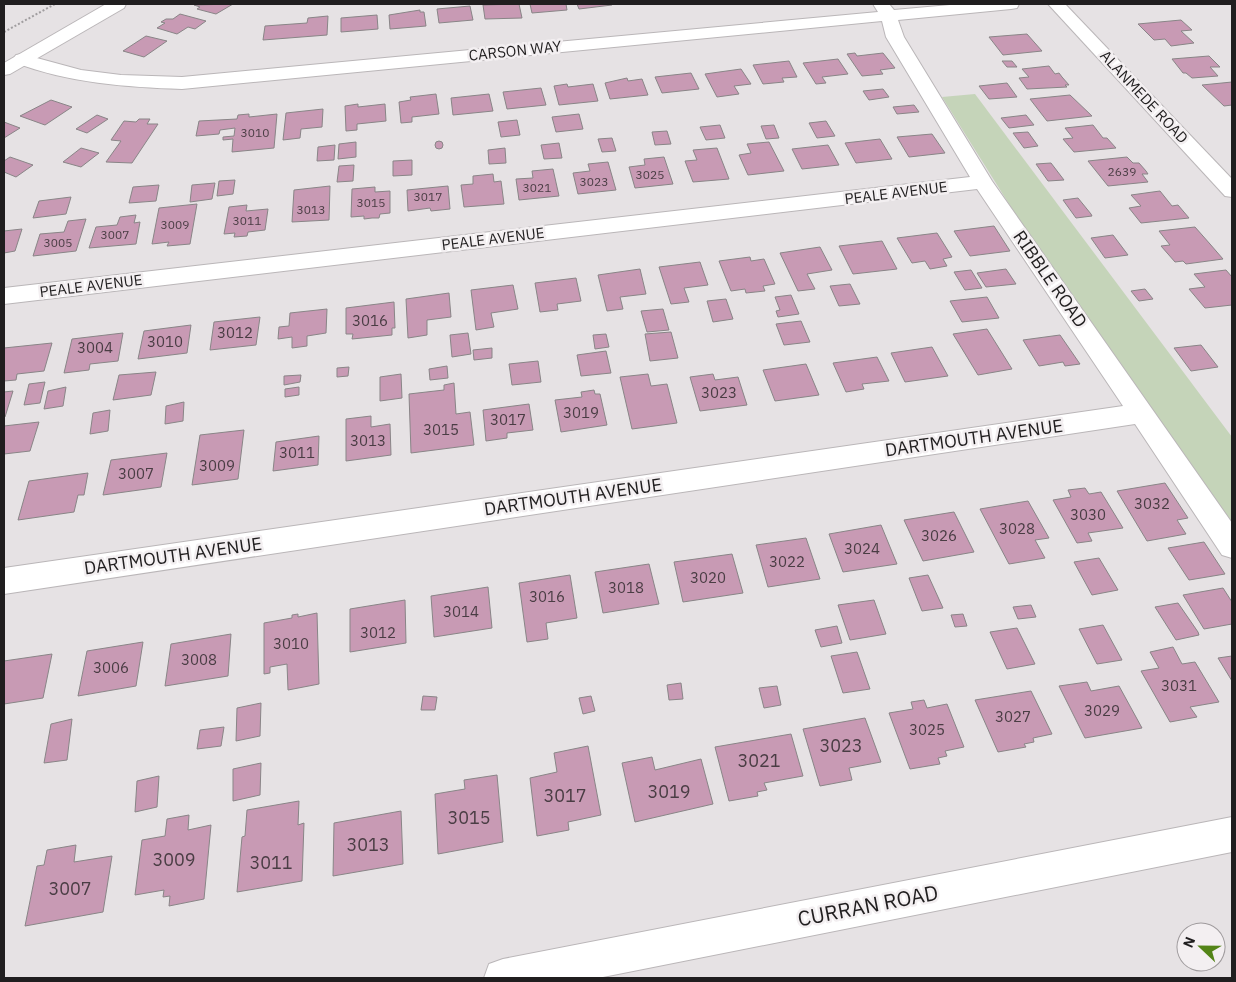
<svg xmlns="http://www.w3.org/2000/svg" width="1236" height="982" font-family="'IBM Plex Sans',sans-serif">
<style>
.green{fill:#c5d4b9}
.building{fill:#c89ab4;stroke:#898587}
.lines{fill:none;stroke-linecap:round;stroke-linejoin:round}
.street-casing{stroke:#bab6b8;stroke-width:2}
.primary-casing{stroke:#bab6b8;stroke-width:2}
.path{stroke:#a09d9f;stroke-width:2;stroke-dasharray:2 2;stroke-linecap:butt}
.street{fill:#fff;fill-rule:evenodd}
.primary{fill:#fff;fill-rule:evenodd}
.labels{text-anchor:middle;stroke-width:5;stroke-linejoin:round;paint-order:stroke}
.far-number-label{font-size:12px;fill:#4a3d44}
.far-street-label{font-size:15px;fill:#201e1f;stroke:#f3eff1}
.number-label{font-size:15px;fill:#4a3d44}
.street-label{font-size:18px;fill:#201e1f;stroke:#f3eff1}
.near-number-label{font-size:18px;fill:#4a3d44}
.near-street-label{font-size:21px;fill:#201e1f;stroke:#f3eff1}
</style>
<rect width="100%" height="100%" fill="#e6e2e4"/>
<!-- green -->
<polygon class="green" points="975,94 1232,437 1232,527 1027,233 942,97"/>
<!-- building -->
<g class="building">
<polygon points="233,4 216,14 197,9 200,7 194,5"/>
<polygon points="519,4 522,18 485,19 483,5"/>
<polygon points="530,4 566,4 567,10 532,13"/>
<polygon points="577,4 612,4 612,5 579,9"/>
<polygon points="470,6 473,20 439,23 437,9"/>
<polygon points="420,10 420,12 424,12 426,26 390,29 389,15"/>
<polygon points="180,14 206,21 195,29 188,27 177,34 157,28 165,23 161,22 166,19 173,19"/>
<polygon points="377,15 378,29 341,32 341,18"/>
<polygon points="328,16 327,35 263,40 265,26 307,23 308,18"/>
<polygon points="1181,20 1192,30 1181,31 1194,43 1171,46 1165,39 1154,40 1138,24"/>
<polygon points="1027,34 1042,51 1003,55 989,37"/>
<polygon points="146,36 167,41 144,57 123,51"/>
<polygon points="855,53 857,56 883,53 895,68 880,70 883,74 862,76 847,54"/>
<polygon points="1209,56 1220,67 1210,67 1218,76 1192,78 1186,73 1183,73 1172,59"/>
<polygon points="838,59 848,74 822,77 826,83 816,84 803,63"/>
<polygon points="789,61 797,77 782,78 784,82 763,84 753,65"/>
<polygon points="1002,61 1012,61 1017,67 1007,67"/>
<polygon points="1049,66 1055,74 1059,73 1062,77 1069,85 1065,85 1067,87 1027,89 1019,78 1029,77 1022,69"/>
<polygon points="741,69 751,84 734,86 739,94 717,97 705,74"/>
<polygon points="691,73 699,89 662,93 655,77"/>
<polygon points="627,78 628,81 642,79 648,95 610,99 605,83"/>
<polygon points="1232,82 1232,105 1224,106 1202,85"/>
<polygon points="1007,83 1017,97 989,99 979,86"/>
<polygon points="567,84 568,87 593,84 598,101 559,105 554,86"/>
<polygon points="541,88 546,105 507,109 503,92"/>
<polygon points="883,89 889,97 869,100 863,91"/>
<polygon points="436,94 439,114 412,117 412,122 401,123 399,102 411,100 410,97"/>
<polygon points="489,94 493,111 453,115 451,98"/>
<polygon points="1070,95 1092,116 1047,121 1030,99"/>
<polygon points="51,100 72,107 45,125 20,116"/>
<polygon points="358,104 358,107 385,104 386,121 357,124 357,130 346,131 345,106"/>
<polygon points="914,105 919,112 897,114 893,107"/>
<polygon points="323,109 322,127 301,129 300,138 283,140 286,113"/>
<polygon points="249,114 249,117 277,114 274,148 232,152 233,139 223,140 223,137 234,136 235,128 220,130 219,134 196,136 199,121 237,119 238,115"/>
<polygon points="579,114 583,129 556,132 552,117"/>
<polygon points="97,115 108,119 87,133 76,129"/>
<polygon points="1026,115 1034,125 1009,128 1001,118"/>
<polygon points="139,119 150,119 147,124 158,124 132,163 106,162 121,141 111,140 124,121 136,122"/>
<polygon points="517,120 520,135 501,137 498,122"/>
<polygon points="826,121 835,136 817,138 809,123"/>
<polygon points="4,122 20,128 4,138"/>
<polygon points="720,125 725,138 706,140 700,127"/>
<polygon points="774,125 779,138 766,139 761,126"/>
<polygon points="1093,125 1103,138 1107,138 1116,148 1074,152 1063,139 1073,138 1065,128"/>
<polygon points="667,131 671,144 655,145 652,132"/>
<polygon points="1028,132 1038,146 1024,148 1013,133"/>
<polygon points="932,134 945,153 909,157 897,137"/>
<polygon points="612,138 616,151 602,152 598,139"/>
<polygon points="880,139 892,159 856,163 845,143"/>
<circle cx="439" cy="145" r="4"/>
<polygon points="356,142 356,157 338,159 339,144"/>
<polygon points="769,142 784,171 748,175 739,155 751,153 747,144"/>
<polygon points="559,143 562,158 544,159 541,145"/>
<polygon points="335,145 334,160 317,161 318,147"/>
<polygon points="828,145 839,165 802,169 792,149"/>
<polygon points="81,148 99,153 81,167 63,162"/>
<polygon points="505,148 506,163 489,164 488,150"/>
<polygon points="717,148 729,179 693,182 685,161 697,160 693,150"/>
<polygon points="10,157 33,165 16,177 4,172 4,161"/>
<polygon points="664,157 673,184 635,188 629,167 645,165 644,159"/>
<polygon points="1127,157 1133,163 1139,163 1146,171 1148,174 1142,174 1148,182 1108,186 1088,161"/>
<polygon points="412,160 412,175 393,176 393,161"/>
<polygon points="608,162 616,190 578,194 573,173 590,171 588,164"/>
<polygon points="1051,163 1064,180 1048,181 1036,164"/>
<polygon points="354,165 353,181 337,182 339,166"/>
<polygon points="553,169 559,196 519,200 516,179 533,178 532,171"/>
<polygon points="493,174 494,182 501,181 504,204 464,207 461,185 473,184 473,176"/>
<polygon points="235,180 233,194 217,196 219,181"/>
<polygon points="215,183 212,199 190,202 192,185"/>
<polygon points="159,185 156,201 129,203 133,187"/>
<polygon points="330,186 329,220 292,222 294,190"/>
<polygon points="448,186 450,209 431,211 430,208 408,211 407,190"/>
<polygon points="375,187 375,192 390,191 390,213 380,214 379,218 372,218 364,219 364,216 351,217 352,189"/>
<polygon points="1160,191 1172,206 1178,205 1189,218 1141,223 1129,208 1141,206 1131,195"/>
<polygon points="71,197 66,214 33,218 39,201"/>
<polygon points="1078,198 1091,214 1092,216 1076,218 1063,200"/>
<polygon points="197,204 190,244 167,246 169,242 152,244 159,208"/>
<polygon points="247,205 246,211 268,209 265,230 248,232 247,236 234,237 235,233 224,234 229,207"/>
<polygon points="136,215 134,223 140,222 136,244 89,248 96,227 117,225 120,217"/>
<polygon points="86,219 76,251 33,256 40,234 64,232 68,221"/>
<polygon points="994,226 1010,251 970,256 954,231"/>
<polygon points="1195,227 1210,244 1223,259 1186,264 1183,261 1175,262 1161,246 1170,245 1159,231"/>
<polygon points="22,229 15,251 4,253 4,231"/>
<polygon points="937,233 952,257 943,259 947,266 930,269 925,261 912,263 897,238"/>
<polygon points="1113,235 1128,255 1105,258 1091,238"/>
<polygon points="882,241 897,269 853,274 839,246"/>
<polygon points="820,247 832,270 807,274 815,289 798,291 780,253"/>
<polygon points="750,257 751,261 764,259 775,284 763,286 765,291 746,293 745,289 731,291 719,261"/>
<polygon points="700,262 708,285 684,288 689,302 671,304 659,267"/>
<polygon points="640,269 646,294 620,297 623,309 607,311 598,275"/>
<polygon points="1006,269 1016,284 986,287 977,273"/>
<polygon points="971,270 982,288 965,290 954,272"/>
<polygon points="1226,270 1232,277 1232,305 1205,308 1189,289 1205,287 1194,274"/>
<polygon points="576,278 581,301 557,304 558,310 540,312 535,283"/>
<polygon points="850,284 860,304 839,306 830,286"/>
<polygon points="513,285 518,309 491,313 494,327 476,330 471,290"/>
<polygon points="1145,289 1153,299 1139,301 1131,291"/>
<polygon points="449,293 451,317 427,320 427,335 408,338 406,299"/>
<polygon points="791,295 799,314 778,317 776,311 780,310 775,297"/>
<polygon points="987,297 999,318 962,322 950,301"/>
<polygon points="726,299 733,319 713,322 707,301"/>
<polygon points="394,302 395,328 392,328 392,335 352,339 353,334 346,334 346,308"/>
<polygon points="327,309 326,333 307,336 307,346 292,348 292,337 278,339 279,327 289,326 290,313"/>
<polygon points="663,309 669,330 647,332 641,311"/>
<polygon points="260,317 256,345 210,350 214,322"/>
<polygon points="801,321 810,342 784,345 776,324"/>
<polygon points="191,325 187,353 138,359 144,331"/>
<polygon points="987,329 1012,369 978,375 953,334"/>
<polygon points="671,332 678,358 650,361 645,334"/>
<polygon points="123,333 118,361 90,364 89,370 64,373 72,339"/>
<polygon points="468,333 471,354 452,357 450,335"/>
<polygon points="606,334 609,347 595,349 593,335"/>
<polygon points="1060,335 1080,364 1065,366 1063,362 1039,366 1023,340"/>
<polygon points="52,343 44,371 17,374 16,380 4,381 4,348"/>
<polygon points="1201,345 1218,367 1191,371 1174,348"/>
<polygon points="932,347 948,376 905,382 891,353"/>
<polygon points="492,348 492,358 474,360 473,350"/>
<polygon points="606,351 611,373 581,376 577,355"/>
<polygon points="877,357 889,381 862,384 864,389 846,392 833,363"/>
<polygon points="538,361 541,382 512,385 509,364"/>
<polygon points="806,364 819,395 775,401 763,370"/>
<polygon points="447,366 448,378 430,380 429,369"/>
<polygon points="349,367 348,376 337,377 337,368"/>
<polygon points="156,372 151,395 113,400 119,375"/>
<polygon points="401,374 402,398 380,401 380,377"/>
<polygon points="648,374 651,386 667,384 677,423 632,429 620,377"/>
<polygon points="713,374 715,380 738,377 747,405 700,411 690,377"/>
<polygon points="301,375 300,382 284,385 284,376"/>
<polygon points="45,382 40,403 24,405 29,384"/>
<polygon points="454,383 456,414 470,412 474,445 411,453 409,394 444,390 444,385"/>
<polygon points="66,387 63,406 44,409 48,391"/>
<polygon points="299,387 299,395 285,397 285,389"/>
<polygon points="594,390 595,394 600,394 607,425 561,432 555,400 582,397 581,392"/>
<polygon points="13,391 5,417 4,418 4,392"/>
<polygon points="184,402 183,421 165,424 166,406"/>
<polygon points="529,404 533,430 507,433 507,438 486,441 483,410"/>
<polygon points="110,410 108,431 90,434 93,413"/>
<polygon points="371,416 371,427 390,424 391,455 346,461 346,419"/>
<polygon points="39,422 30,451 4,454 4,426"/>
<polygon points="244,430 238,479 192,485 200,435"/>
<polygon points="319,436 318,465 273,471 276,442"/>
<polygon points="167,453 161,487 103,495 111,460"/>
<polygon points="88,473 84,495 78,495 74,512 18,520 29,481"/>
<polygon points="1165,483 1188,518 1177,520 1186,534 1147,541 1117,491"/>
<polygon points="1085,488 1089,494 1101,492 1123,528 1088,533 1092,541 1077,543 1053,500 1071,497 1068,490"/>
<polygon points="1028,501 1049,538 1035,540 1045,558 1009,564 980,509"/>
<polygon points="954,512 974,552 923,561 904,520"/>
<polygon points="881,525 897,564 843,572 829,534"/>
<polygon points="806,538 820,579 768,587 756,545"/>
<polygon points="1204,542 1225,574 1189,580 1168,548"/>
<polygon points="732,554 743,593 683,602 674,562"/>
<polygon points="1099,558 1118,590 1092,595 1074,562"/>
<polygon points="649,564 659,604 603,613 595,572"/>
<polygon points="570,575 577,618 546,623 548,639 527,642 519,583"/>
<polygon points="928,575 943,608 922,611 909,578"/>
<polygon points="488,587 492,628 434,637 431,596"/>
<polygon points="1223,588 1232,602 1232,624 1204,629 1183,595"/>
<polygon points="405,600 406,643 350,652 350,609"/>
<polygon points="874,600 886,634 850,640 838,605"/>
<polygon points="1178,603 1198,632 1199,635 1176,640 1155,607"/>
<polygon points="1031,605 1036,617 1018,619 1013,607"/>
<polygon points="317,613 319,684 288,690 287,664 270,667 270,673 264,674 264,623 292,618 292,615 298,614 298,617"/>
<polygon points="963,614 967,626 955,627 951,615"/>
<polygon points="1103,625 1121,658 1122,660 1097,664 1079,629"/>
<polygon points="837,626 842,643 821,647 815,630"/>
<polygon points="1017,628 1035,664 1007,669 990,632"/>
<polygon points="231,634 228,676 165,686 171,644"/>
<polygon points="143,642 136,686 78,696 87,651"/>
<polygon points="1173,647 1182,664 1195,662 1219,702 1190,707 1197,717 1170,722 1141,671 1159,668 1150,652"/>
<polygon points="857,652 870,689 843,693 831,656"/>
<polygon points="52,654 43,698 4,704 4,661"/>
<polygon points="1232,656 1232,681 1218,658"/>
<polygon points="1087,682 1091,691 1119,686 1142,728 1085,738 1059,686"/>
<polygon points="681,683 683,699 669,700 667,685"/>
<polygon points="777,686 781,705 764,708 759,688"/>
<polygon points="1031,691 1052,734 1033,738 1034,742 1024,744 1026,747 998,752 975,700"/>
<polygon points="423,696 437,697 435,710 421,710"/>
<polygon points="591,696 595,711 583,714 579,698"/>
<polygon points="924,700 927,708 947,704 964,747 945,751 947,756 938,758 940,764 910,769 889,713 913,709 911,702"/>
<polygon points="261,703 260,736 236,741 237,708"/>
<polygon points="865,718 881,762 849,768 852,780 820,786 803,729"/>
<polygon points="72,719 67,760 44,763 51,724"/>
<polygon points="224,727 221,746 197,749 200,730"/>
<polygon points="791,734 803,776 764,783 767,790 757,792 758,796 729,801 715,747"/>
<polygon points="588,746 601,815 568,822 569,830 537,836 530,778 557,772 554,753"/>
<polygon points="652,757 655,770 701,759 713,804 635,822 622,763"/>
<polygon points="261,763 260,795 233,801 233,769"/>
<polygon points="497,775 503,842 438,854 435,794 465,789 464,780"/>
<polygon points="159,776 157,807 135,812 137,781"/>
<polygon points="299,801 298,825 304,823 302,881 237,892 242,837 245,836 247,810"/>
<polygon points="401,811 403,864 333,876 334,823"/>
<polygon points="189,815 188,830 211,825 204,899 169,906 170,896 163,897 164,890 135,895 142,840 165,836 167,819"/>
<polygon points="76,845 74,862 112,856 103,912 25,926 37,866 44,865 47,850"/>
</g>
<g class="lines">
<defs>
<g id="street">
<path d="M873,4H889L894,10L961,4H1019L1017,8L1011,9L898,20L904,37L992,181L1232,523V558L1222,555L1135,424L4,594V568L1123,406L977,189L4,304V288L970,177L886,37L882,21L182,89C125,87 70,83 16,63L13,59L16,55L22,54L81,70L121,75L182,77L878,12Z"/>
<polygon points="1048,4 1065,4 1232,179 1232,197 1225,196"/>
<polygon points="1232,817 1232,852 598,978 484,978 489,964 503,959"/>
</g>
<polygon id="primary" points="106,4 126,4 124,8 10,74 4,75 4,63"/>
</defs>
<!-- street casing -->
<use href="#street" class="street-casing"/>
<!-- primary casing -->
<use href="#primary" class="primary-casing"/>
<!-- path -->
<polyline class="path" points="4,32 55,4"/>
<!-- street -->
<use href="#street" class="street"/>
<!-- primary -->
<use href="#primary" class="primary"/>
</g>
<g class="labels">
<!-- far-number labels -->
<g class="far-number-label">
<text x="255" y="137">3010</text>
<text x="1122" y="176">2639</text>
<text x="650" y="179">3025</text>
<text x="594" y="186">3023</text>
<text x="537" y="192">3021</text>
<text x="428" y="201">3017</text>
<text x="371" y="207">3015</text>
<text x="311" y="214">3013</text>
<text x="247" y="225">3011</text>
<text x="175" y="229">3009</text>
<text x="115" y="239">3007</text>
<text x="58" y="247">3005</text>
</g>
<!-- far-street labels -->
<g class="far-street-label">
<text transform="translate(515 51) rotate(-6)" y="5">CARSON WAY</text>
<text transform="translate(1144 97) rotate(47)" y="5">ALANMEDE ROAD</text>
<text transform="translate(896 193) rotate(-7)" y="5">PEALE AVENUE</text>
<text transform="translate(493 239) rotate(-7)" y="5">PEALE AVENUE</text>
<text transform="translate(91 286) rotate(-7)" y="5">PEALE AVENUE</text>
</g>
<!-- number labels -->
<g class="number-label">
<text x="370" y="326">3016</text>
<text x="235" y="338">3012</text>
<text x="165" y="347">3010</text>
<text x="95" y="353">3004</text>
<text x="719" y="398">3023</text>
<text x="581" y="418">3019</text>
<text x="508" y="425">3017</text>
<text x="441" y="435">3015</text>
<text x="368" y="446">3013</text>
<text x="297" y="458">3011</text>
<text x="217" y="471">3009</text>
<text x="136" y="479">3007</text>
<text x="1152" y="509">3032</text>
<text x="1088" y="520">3030</text>
<text x="1017" y="534">3028</text>
<text x="939" y="541">3026</text>
<text x="862" y="554">3024</text>
<text x="787" y="567">3022</text>
<text x="708" y="583">3020</text>
<text x="626" y="593">3018</text>
<text x="547" y="602">3016</text>
<text x="461" y="617">3014</text>
<text x="378" y="638">3012</text>
<text x="291" y="649">3010</text>
<text x="199" y="665">3008</text>
<text x="111" y="673">3006</text>
<text x="1179" y="691">3031</text>
<text x="1102" y="716">3029</text>
<text x="1013" y="722">3027</text>
<text x="927" y="735">3025</text>
</g>
<!-- street labels -->
<g class="street-label">
<text transform="translate(1050 279) rotate(55)" y="6">RIBBLE ROAD</text>
<text transform="translate(974 438) rotate(-8)" y="6">DARTMOUTH AVENUE</text>
<text transform="translate(573 497) rotate(-8)" y="6">DARTMOUTH AVENUE</text>
<text transform="translate(173 556) rotate(-8)" y="6">DARTMOUTH AVENUE</text>
</g>
<!-- near-number labels -->
<g class="near-number-label">
<text x="841" y="752">3023</text>
<text x="759" y="767">3021</text>
<text x="669" y="798">3019</text>
<text x="565" y="802">3017</text>
<text x="469" y="824">3015</text>
<text x="368" y="851">3013</text>
<text x="174" y="866">3009</text>
<text x="271" y="869">3011</text>
<text x="70" y="895">3007</text>
</g>
<!-- near-street labels -->
<g class="near-street-label">
<text transform="translate(868 906) rotate(-11)" y="7">CURRAN ROAD</text>
</g>
</g>
<!-- border -->
<rect width="1236" height="982" fill="none" stroke="#201e1f" stroke-width="10"/>
<!-- north arrow -->
<g transform="translate(1201 947) rotate(292)"><circle r="24" fill="#f3eff1" stroke="#9f9b9d"/>
<path d="M0-4L9 19L0 12L-9 19Z" fill="#538417"/>
<text y="-8" font-size="14" font-weight="bold" text-anchor="middle" fill="#201e1f">N</text>
</g>
</svg>
